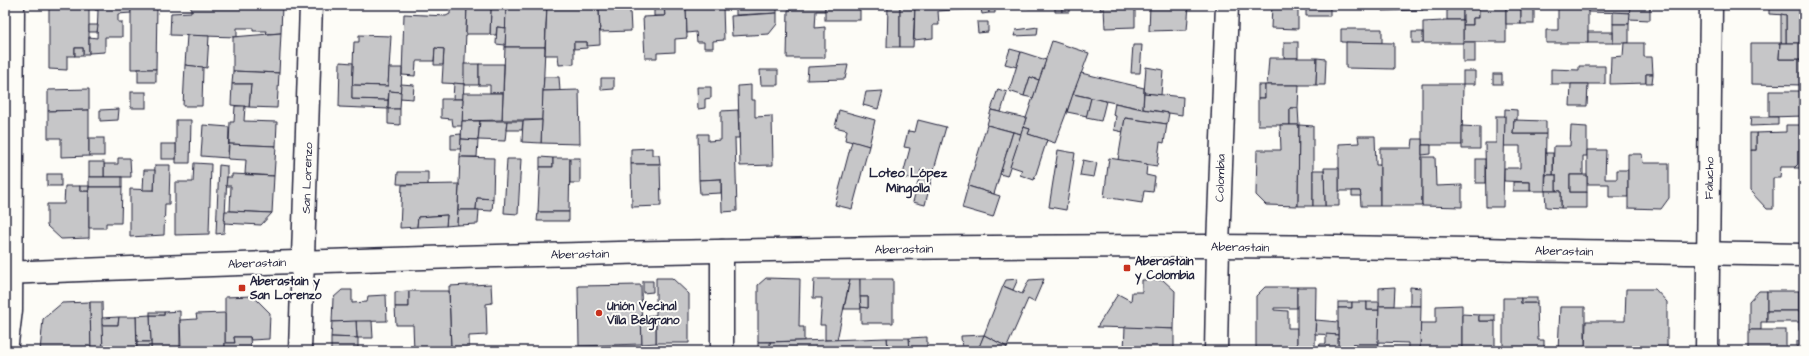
<svg xmlns="http://www.w3.org/2000/svg" width="1809" height="356" font-family="'Architects Daughter',sans-serif">
<style>
.building{fill:#c6c6c8;stroke:#22223b}
.lines{fill:none;stroke-linecap:round;stroke-linejoin:round}
.street-casing{stroke:#22223b;stroke-width:25}
.street{stroke:#fdfcf7;stroke-width:22}
.poi-dot{fill:#c8321e;stroke:#fdfcf7;stroke-width:1.5}
.labels{text-anchor:middle;stroke-width:4;stroke-linejoin:round;paint-order:stroke}
.street-label{font-size:12px;fill:#22223b;stroke:#fdfcf7}
.poi-label{font-size:12px;font-weight:bold;fill:#22223b;stroke:#fdfcf7;text-anchor:start}
.neighbourhood-label{font-size:13px;font-weight:bold;fill:#22223b;stroke:#fdfcf7}
</style>
<rect width="100%" height="100%" fill="#fdfcf7"/>
<filter id="ink" filterUnits="userSpaceOnUse"><feTurbulence type="fractalNoise" baseFrequency=".025" numOctaves="2"/><feDisplacementMap in="SourceGraphic" scale="8" xChannelSelector="R" yChannelSelector="G"/><feConvolveMatrix kernelMatrix="1 2 1 2 8 2 1 2 1" color-interpolation-filters="sRGB"/></filter>
<g filter="url(#ink)">
<!-- building -->
<g class="building">
<polygon points="49,5 89,5 89,54 83,54 83,48 75,48 75,56 67,56 67,70 49,69"/>
<polygon points="95,5 131,5 131,13 118,14 118,22 122,22 122,37 105,37 105,52 89,53 89,37 97,38 98,10 95,10"/>
<polygon points="131,5 157,5 156,69 131,69"/>
<polygon points="191,5 282,5 281,33 266,34 267,31 253,31 253,28 237,28 237,37 170,35 171,13 191,12"/>
<polygon points="450,5 467,5 464,84 442,83 444,49 435,48 434,61 418,61 416,62 415,76 402,75 404,14 446,16 450,14"/>
<polygon points="467,5 506,5 506,28 497,27 496,35 490,35 491,8 467,7"/>
<polygon points="506,5 547,5 545,47 505,47"/>
<polygon points="547,5 585,5 585,8 599,8 600,45 587,46 587,42 574,42 574,64 559,65 558,55 545,55"/>
<polygon points="599,5 642,5 642,9 630,10 631,31 600,32"/>
<polygon points="654,5 664,5 665,16 654,16"/>
<polygon points="664,5 686,5 687,38 675,39 675,52 657,53 657,58 645,58 643,17 665,16"/>
<polygon points="686,5 723,6 724,40 713,41 713,48 704,48 704,42 697,42 696,32 687,33"/>
<polygon points="736,5 777,5 777,13 736,15"/>
<polygon points="792,5 825,5 825,11 816,11 815,28 825,27 825,58 787,58 788,10 792,10"/>
<rect x="825" y="5" width="35" height="15"/>
<polygon points="888,5 900,5 900,47 887,47"/>
<polygon points="900,5 915,5 913,47 900,47"/>
<polygon points="915,5 954,5 954,10 938,11 939,25 933,25 933,38 914,40"/>
<polygon points="954,5 989,5 989,13 982,14 981,9 954,10"/>
<polygon points="989,5 1023,5 1023,8 995,9 995,13 989,13"/>
<polygon points="1027,5 1062,5 1062,12 1055,12 1055,8 1028,8"/>
<polygon points="1062,5 1096,5 1096,7 1069,8 1069,12 1062,12"/>
<polygon points="1101,5 1135,5 1135,27 1105,28 1104,9 1100,10"/>
<polygon points="1150,5 1189,5 1187,30 1149,31"/>
<polygon points="1272,5 1298,5 1298,29 1271,28"/>
<polygon points="1298,5 1330,5 1330,16 1306,16 1306,6 1298,6"/>
<rect x="1349" y="5" width="33" height="2"/>
<polygon points="1382,5 1423,5 1423,10 1382,11"/>
<polygon points="1453,5 1463,5 1463,20 1447,20 1447,8 1453,8"/>
<polygon points="1463,5 1479,5 1479,18 1473,18 1473,25 1463,25"/>
<polygon points="1479,5 1506,5 1506,42 1463,42 1463,25 1473,25 1473,18 1479,18"/>
<rect x="1506" y="5" width="15" height="19"/>
<rect x="1521" y="5" width="13" height="19"/>
<polygon points="1558,5 1588,5 1588,43 1546,43 1546,30 1558,30"/>
<polygon points="1588,5 1630,5 1630,13 1588,12"/>
<polygon points="1630,5 1650,5 1650,20 1629,19"/>
<polygon points="1769,5 1804,5 1804,43 1786,43 1786,15 1769,14"/>
<polygon points="467,7 491,8 490,34 466,34"/>
<polygon points="1613,12 1630,13 1629,24 1613,24"/>
<polygon points="777,13 777,24 769,34 732,36 731,16"/>
<polygon points="1781,14 1786,15 1786,43 1781,43"/>
<polygon points="1443,20 1463,20 1463,43 1423,43 1423,22 1443,21"/>
<polygon points="977,22 988,22 988,32 978,33"/>
<rect x="1613" y="24" width="16" height="19"/>
<polygon points="89,25 98,25 97,32 89,32"/>
<polygon points="497,27 506,28 505,45 496,44"/>
<polygon points="1038,27 1037,35 1014,36 1016,30"/>
<polygon points="1341,29 1382,29 1382,43 1341,42"/>
<rect x="1412" y="32" width="11" height="11"/>
<rect x="1588" y="32" width="25" height="11"/>
<polygon points="281,33 279,73 233,71 233,37"/>
<polygon points="187,35 209,36 207,68 185,65"/>
<polygon points="359,35 391,36 388,86 352,85 354,42 359,42"/>
<polygon points="1052,41 1089,53 1055,143 1028,134 1030,129 1023,127"/>
<polygon points="574,42 587,42 587,48 574,49"/>
<rect x="1284" y="42" width="14" height="16"/>
<polygon points="1346,42 1394,43 1394,69 1346,68"/>
<rect x="1463" y="42" width="12" height="20"/>
<polygon points="1624,43 1644,43 1644,57 1652,57 1653,74 1646,74 1646,83 1610,84 1611,57 1623,56"/>
<polygon points="1751,43 1780,43 1779,59 1804,59 1804,85 1751,84"/>
<polygon points="1780,43 1804,43 1804,59 1779,59"/>
<polygon points="1133,45 1142,45 1140,73 1131,73"/>
<polygon points="505,47 545,47 542,120 502,120"/>
<rect x="75" y="48" width="8" height="8"/>
<polygon points="435,48 444,49 443,65 434,65"/>
<polygon points="1010,49 1021,52 1017,67 1005,64"/>
<polygon points="1021,52 1046,60 1039,80 1030,77 1024,96 1009,91"/>
<polygon points="1269,58 1317,58 1316,85 1267,85"/>
<polygon points="1317,58 1326,59 1325,85 1316,85"/>
<polygon points="340,62 353,63 352,99 388,100 388,109 339,107"/>
<rect x="464" y="64" width="15" height="21"/>
<polygon points="479,64 504,64 503,93 490,93 490,85 479,85"/>
<polygon points="185,65 203,67 202,106 183,106"/>
<polygon points="848,65 845,79 807,80 808,67"/>
<polygon points="1579,66 1605,66 1605,84 1551,84 1551,69 1579,70"/>
<polygon points="1146,67 1163,70 1161,95 1144,93"/>
<polygon points="389,68 402,68 401,92 389,91 388,100 352,99 352,85 388,86"/>
<rect x="138" y="69" width="18" height="13"/>
<polygon points="760,70 778,70 778,85 761,85"/>
<polygon points="233,71 279,73 277,108 249,107 251,84 232,84"/>
<rect x="1463" y="71" width="12" height="13"/>
<polygon points="1081,73 1144,88 1143,109 1073,94"/>
<rect x="1493" y="74" width="9" height="10"/>
<polygon points="1646,74 1653,74 1652,83 1646,83"/>
<polygon points="544,77 559,77 560,91 543,91"/>
<polygon points="1030,77 1039,80 1033,98 1024,96"/>
<polygon points="601,78 614,78 614,89 601,90"/>
<polygon points="454,83 464,84 463,99 453,99"/>
<polygon points="232,84 251,84 249,107 231,105"/>
<polygon points="401,84 414,85 413,99 400,98"/>
<polygon points="1422,84 1463,84 1462,145 1422,145"/>
<polygon points="1571,84 1588,84 1587,106 1570,106"/>
<polygon points="751,85 751,100 755,100 755,117 772,116 773,165 740,166 738,86"/>
<rect x="1258" y="85" width="7" height="13"/>
<polygon points="1265,85 1299,85 1298,108 1290,108 1290,125 1258,125 1258,98 1265,98"/>
<polygon points="1802,85 1804,85 1804,116 1769,117 1769,91 1802,91"/>
<polygon points="697,87 711,87 711,98 705,99 705,108 698,109"/>
<polygon points="89,89 89,110 48,111 48,90"/>
<polygon points="998,89 1007,92 1001,112 991,110"/>
<polygon points="579,90 580,144 541,143 543,91"/>
<polygon points="389,91 401,92 400,109 388,109"/>
<polygon points="883,91 878,109 863,105 866,92"/>
<rect x="131" y="92" width="15" height="16"/>
<polygon points="463,93 503,93 502,120 462,121"/>
<polygon points="1144,93 1183,97 1182,115 1143,109"/>
<polygon points="1073,94 1091,98 1087,116 1067,112"/>
<polygon points="1091,98 1106,101 1101,121 1086,118"/>
<polygon points="441,99 463,99 462,126 453,126 452,119 441,118"/>
<polygon points="1115,103 1142,109 1169,113 1167,124 1125,118 1123,132 1114,130 1116,116 1113,115"/>
<polygon points="235,106 245,106 244,121 277,122 276,146 229,144 230,122 234,122"/>
<polygon points="1290,108 1298,108 1299,125 1290,125"/>
<polygon points="119,109 118,120 100,121 100,110"/>
<polygon points="388,109 400,109 400,125 388,124"/>
<polygon points="1505,109 1517,110 1517,120 1514,120 1513,134 1546,134 1545,191 1530,191 1530,182 1504,181 1504,168 1520,168 1520,146 1504,146"/>
<polygon points="89,110 89,156 61,157 61,138 48,138 48,111"/>
<polygon points="738,110 739,138 735,138 737,211 722,212 721,179 699,180 698,134 708,134 708,141 721,140 721,111"/>
<polygon points="839,110 875,120 869,146 845,140 847,130 835,127"/>
<polygon points="991,110 1026,118 1021,134 987,125"/>
<polygon points="1496,116 1505,116 1503,207 1486,207 1485,143 1496,143"/>
<polygon points="1751,117 1778,117 1778,125 1750,126"/>
<polygon points="1125,118 1167,124 1164,143 1160,142 1157,166 1118,160"/>
<polygon points="176,120 191,120 190,163 176,163"/>
<polygon points="542,120 541,143 522,142 523,121"/>
<polygon points="918,120 946,127 933,173 921,170 919,178 902,178 910,148 904,147 908,131 915,132"/>
<polygon points="1514,120 1546,121 1546,134 1513,134"/>
<polygon points="462,121 480,121 478,140 461,139"/>
<polygon points="480,121 507,121 505,141 478,140"/>
<polygon points="507,121 523,121 522,130 506,130"/>
<polygon points="203,125 229,127 228,158 201,156"/>
<polygon points="987,125 1013,132 994,194 968,186"/>
<polygon points="1280,125 1299,125 1298,206 1266,205 1256,195 1257,150 1281,150"/>
<polygon points="1299,125 1313,126 1313,206 1298,206"/>
<polygon points="1786,125 1804,125 1804,151 1798,151 1798,164 1796,167 1781,167 1780,178 1773,178 1773,209 1767,209 1750,191 1750,150 1756,150 1756,133 1786,132"/>
<polygon points="1462,126 1480,127 1480,149 1462,149"/>
<polygon points="1571,126 1587,127 1587,156 1583,156 1583,175 1570,175 1570,192 1587,192 1587,208 1561,208 1561,191 1556,191 1556,175 1553,175 1554,146 1570,146"/>
<polygon points="1023,127 1030,129 1028,134 1047,140 1034,180 1020,175 1022,170 1010,166"/>
<polygon points="1013,132 1021,134 1007,176 1000,174"/>
<rect x="1750" y="133" width="6" height="17"/>
<polygon points="461,134 461,149 451,149 451,135"/>
<polygon points="1358,136 1375,136 1376,165 1380,165 1380,206 1361,206 1360,191 1339,191 1339,144 1359,143"/>
<rect x="89" y="138" width="15" height="18"/>
<polygon points="461,139 478,140 477,157 460,157"/>
<polygon points="1413,139 1422,139 1422,206 1380,206 1380,148 1412,148"/>
<polygon points="852,141 869,146 852,209 835,205"/>
<rect x="161" y="144" width="15" height="15"/>
<polygon points="229,144 276,146 274,176 245,174 246,160 228,159"/>
<polygon points="1422,145 1431,145 1431,154 1422,155"/>
<polygon points="652,148 652,155 659,155 660,164 631,164 631,149"/>
<polygon points="1058,150 1075,153 1066,210 1049,207"/>
<polygon points="1587,150 1606,150 1605,179 1617,179 1617,170 1628,170 1628,197 1609,197 1609,184 1587,184"/>
<polygon points="1798,151 1804,151 1804,168 1794,168 1798,164"/>
<rect x="1546" y="153" width="7" height="22"/>
<polygon points="1628,154 1642,154 1643,163 1669,163 1669,198 1661,209 1628,208"/>
<polygon points="460,157 494,158 493,199 477,198 476,210 458,210"/>
<polygon points="540,157 553,158 553,167 540,167"/>
<polygon points="1422,157 1435,157 1436,186 1462,185 1462,207 1422,206"/>
<polygon points="118,158 130,158 131,177 104,177 104,164 118,164"/>
<polygon points="553,158 570,158 569,212 538,212 540,167 553,167"/>
<rect x="570" y="158" width="10" height="25"/>
<polygon points="1109,158 1147,164 1146,175 1155,177 1153,192 1144,191 1142,203 1104,197"/>
<polygon points="507,159 521,159 518,214 504,213"/>
<rect x="1476" y="159" width="9" height="24"/>
<polygon points="1083,160 1097,163 1094,177 1080,175"/>
<rect x="89" y="162" width="15" height="15"/>
<polygon points="194,163 211,164 209,234 175,235 175,182 193,182"/>
<polygon points="631,164 660,164 661,206 632,207"/>
<polygon points="155,165 170,165 169,204 165,204 164,235 130,237 130,189 154,190"/>
<polygon points="219,165 227,166 227,177 224,233 216,234"/>
<polygon points="1324,168 1339,168 1339,206 1325,206"/>
<polygon points="144,170 155,170 154,190 143,190"/>
<polygon points="921,170 933,173 925,205 913,202"/>
<polygon points="1313,170 1324,170 1325,206 1313,206"/>
<polygon points="398,172 428,172 428,185 397,184"/>
<rect x="47" y="174" width="14" height="12"/>
<polygon points="232,174 274,176 272,213 230,211 231,186 226,186 227,177 232,177"/>
<polygon points="1546,175 1556,175 1556,191 1545,191"/>
<rect x="1570" y="175" width="17" height="17"/>
<rect x="89" y="177" width="33" height="10"/>
<polygon points="721,179 721,193 700,194 699,180"/>
<rect x="1513" y="182" width="17" height="9"/>
<polygon points="459,184 457,225 446,226 447,215 418,217 417,227 400,228 402,185"/>
<polygon points="65,186 80,186 80,191 89,191 89,238 61,239 47,226 47,204 64,204"/>
<rect x="80" y="186" width="9" height="5"/>
<polygon points="968,186 1000,196 993,217 962,208"/>
<polygon points="89,187 122,187 121,223 106,223 106,228 89,228"/>
<polygon points="1352,191 1360,191 1361,196 1352,196"/>
<polygon points="1545,191 1561,191 1561,208 1546,207"/>
<polygon points="477,198 493,199 492,211 476,210"/>
<polygon points="458,210 479,210 478,224 457,225"/>
<polygon points="225,211 230,211 272,213 261,225 224,223"/>
<polygon points="538,212 569,212 569,221 537,221"/>
<polygon points="447,215 446,226 417,227 418,217"/>
<polygon points="656,278 672,278 689,294 689,343 656,343"/>
<polygon points="766,278 800,279 799,327 804,327 804,341 758,342 758,285"/>
<polygon points="814,279 850,279 837,340 825,340 825,325 820,325 822,298 813,298"/>
<polygon points="850,279 860,279 861,309 844,309"/>
<polygon points="860,279 893,279 893,323 861,323 861,307 868,308 868,297 860,297"/>
<polygon points="1018,279 1013,290 1003,286 1006,280"/>
<polygon points="1044,279 1034,302 1028,299 1007,347 984,335 1003,286 1022,294 1029,280"/>
<polygon points="1142,280 1163,280 1175,291 1174,329 1097,327 1118,294 1131,301 1132,292 1142,292"/>
<polygon points="643,281 653,281 653,292 643,293"/>
<polygon points="491,284 492,303 486,304 487,335 469,336 469,351 451,351 449,286"/>
<polygon points="641,285 642,344 579,346 578,286"/>
<polygon points="1265,287 1297,287 1297,308 1274,308 1274,310 1288,311 1288,328 1297,328 1297,351 1256,351 1256,296"/>
<polygon points="1297,287 1316,287 1315,347 1297,346"/>
<polygon points="1395,287 1394,306 1379,306 1379,288"/>
<polygon points="1410,287 1421,288 1421,306 1410,306"/>
<polygon points="1626,289 1655,289 1667,302 1667,350 1585,351 1586,321 1625,321"/>
<polygon points="342,290 352,290 352,303 367,302 368,296 386,295 387,321 332,322 333,298"/>
<polygon points="409,291 409,307 395,307 395,292"/>
<polygon points="409,291 449,291 451,351 414,351 413,325 396,325 395,307 409,307"/>
<polygon points="1759,291 1767,291 1767,322 1761,322 1761,330 1749,330 1749,302"/>
<rect x="1767" y="291" width="32" height="20"/>
<rect x="1799" y="291" width="5" height="39"/>
<polygon points="253,296 270,313 269,339 251,340 250,337 234,337 235,343 225,343 225,297"/>
<polygon points="860,297 868,297 868,308 861,307"/>
<polygon points="1503,298 1521,298 1521,303 1537,303 1538,340 1544,340 1544,351 1503,351"/>
<rect x="1521" y="298" width="16" height="5"/>
<polygon points="90,302 91,351 40,351 43,319 62,303"/>
<polygon points="90,302 102,302 103,351 91,351"/>
<rect x="1338" y="302" width="14" height="6"/>
<polygon points="1352,302 1367,302 1367,310 1379,310 1379,344 1353,344 1353,351 1338,351 1338,308 1352,308"/>
<rect x="1367" y="302" width="12" height="8"/>
<polygon points="1462,305 1462,351 1420,351 1420,323 1436,323 1436,306"/>
<polygon points="1379,306 1421,306 1420,351 1408,351 1408,343 1378,342"/>
<polygon points="1560,307 1585,307 1585,351 1558,351"/>
<polygon points="180,311 180,351 151,351 150,315 164,315 164,312"/>
<rect x="1767" y="311" width="32" height="11"/>
<rect x="150" y="312" width="14" height="3"/>
<polygon points="225,313 225,350 202,351 202,349 181,349 180,320 197,319 196,314"/>
<polygon points="1462,314 1479,315 1479,321 1495,321 1495,350 1503,351 1462,351"/>
<polygon points="150,315 151,342 137,342 136,316"/>
<polygon points="656,315 656,343 642,344 641,316"/>
<rect x="1479" y="315" width="16" height="6"/>
<polygon points="119,317 118,325 102,325 102,318"/>
<polygon points="119,317 136,317 137,351 103,351 102,325 118,325"/>
<polygon points="1316,320 1338,322 1338,335 1315,334"/>
<polygon points="356,321 372,321 373,338 357,338"/>
<polygon points="356,321 357,338 331,337 332,322"/>
<polygon points="1125,327 1174,329 1174,351 1124,351"/>
<rect x="1749" y="330" width="37" height="21"/>
<polygon points="1326,334 1338,335 1338,351 1319,351 1320,344 1326,344"/>
<polygon points="984,335 978,351 962,351 961,336"/>
<polygon points="984,335 1007,347 1005,351 989,351 979,347"/>
<polygon points="234,337 250,337 251,351 225,351 225,343 235,343"/>
<polygon points="331,337 358,338 358,351 331,351"/>
<polygon points="927,337 927,351 910,351 909,338"/>
<polygon points="887,338 909,338 910,351 888,351"/>
<polygon points="887,338 888,351 770,351 770,342"/>
<rect x="1797" y="341" width="7" height="10"/>
<rect x="137" y="342" width="14" height="9"/>
<rect x="758" y="342" width="12" height="9"/>
<polygon points="1353,344 1379,344 1378,351 1353,351"/>
</g>
<g class="lines">
<defs>
<g id="street">
<polyline points="722,251 722,351"/>
<path d="M5,273C408,256 812,246 1216,246C1412,247 1608,252 1804,255"/>
<polyline points="6,351 11,310 13,5"/>
<polyline points="300,351 311,5"/>
<polyline points="1216,351 1218,246 1227,5"/>
<polyline points="1707,351 1711,5"/>
</g>
</defs>
<!-- street casing -->
<use href="#street" class="street-casing"/>
<!-- street -->
<use href="#street" class="street"/>
</g>
</g>
<!-- markers -->
<g class="poi-dot">
<rect x="1123" y="264" width="8" height="8" rx="2"/>
<rect x="238" y="284" width="8" height="8" rx="2"/>
<circle cx="599" cy="313" r="4"/>
</g>
<g class="labels">
<!-- street labels -->
<g class="street-label">
<text transform="translate(307 178) rotate(-88)" y="4">San Lorenzo</text>
<text transform="translate(1220 178) rotate(-88)" y="4">Colombia</text>
<text transform="translate(1709 178) rotate(-89)" y="4">Falucho</text>
<text transform="translate(1240 247) rotate(1)" y="4">Aberastain</text>
<text transform="translate(904 249) rotate(-1)" y="4">Aberastain</text>
<text transform="translate(1564 251) rotate(1)" y="4">Aberastain</text>
<text transform="translate(580 254) rotate(-1)" y="4">Aberastain</text>
<text transform="translate(257 263) rotate(-2)" y="4">Aberastain</text>
</g>
<!-- poi labels -->
<g class="poi-label">
<text x="1135" y="265">Aberastain<tspan x="1135" dy="14">y Colombia</tspan></text>
<text x="250" y="285">Aberastain y<tspan x="250" dy="14">San Lorenzo</tspan></text>
<text x="607" y="310">Unión Vecinal<tspan x="607" dy="14">Villa Belgrano</tspan></text>
</g>
<!-- neighbourhood labels -->
<g class="neighbourhood-label">
<text x="908" y="177">Loteo López<tspan x="908" dy="15">Mingolla</tspan></text>
</g>
</g>
<!-- margin -->
<rect width="1809" height="356" fill="none" stroke="#fdfcf7" stroke-width="20"/>
<rect x="10" y="10" width="1789" height="336" fill="none" stroke="#22223b" stroke-width="1.5" filter="url(#ink)"/>
</svg>
